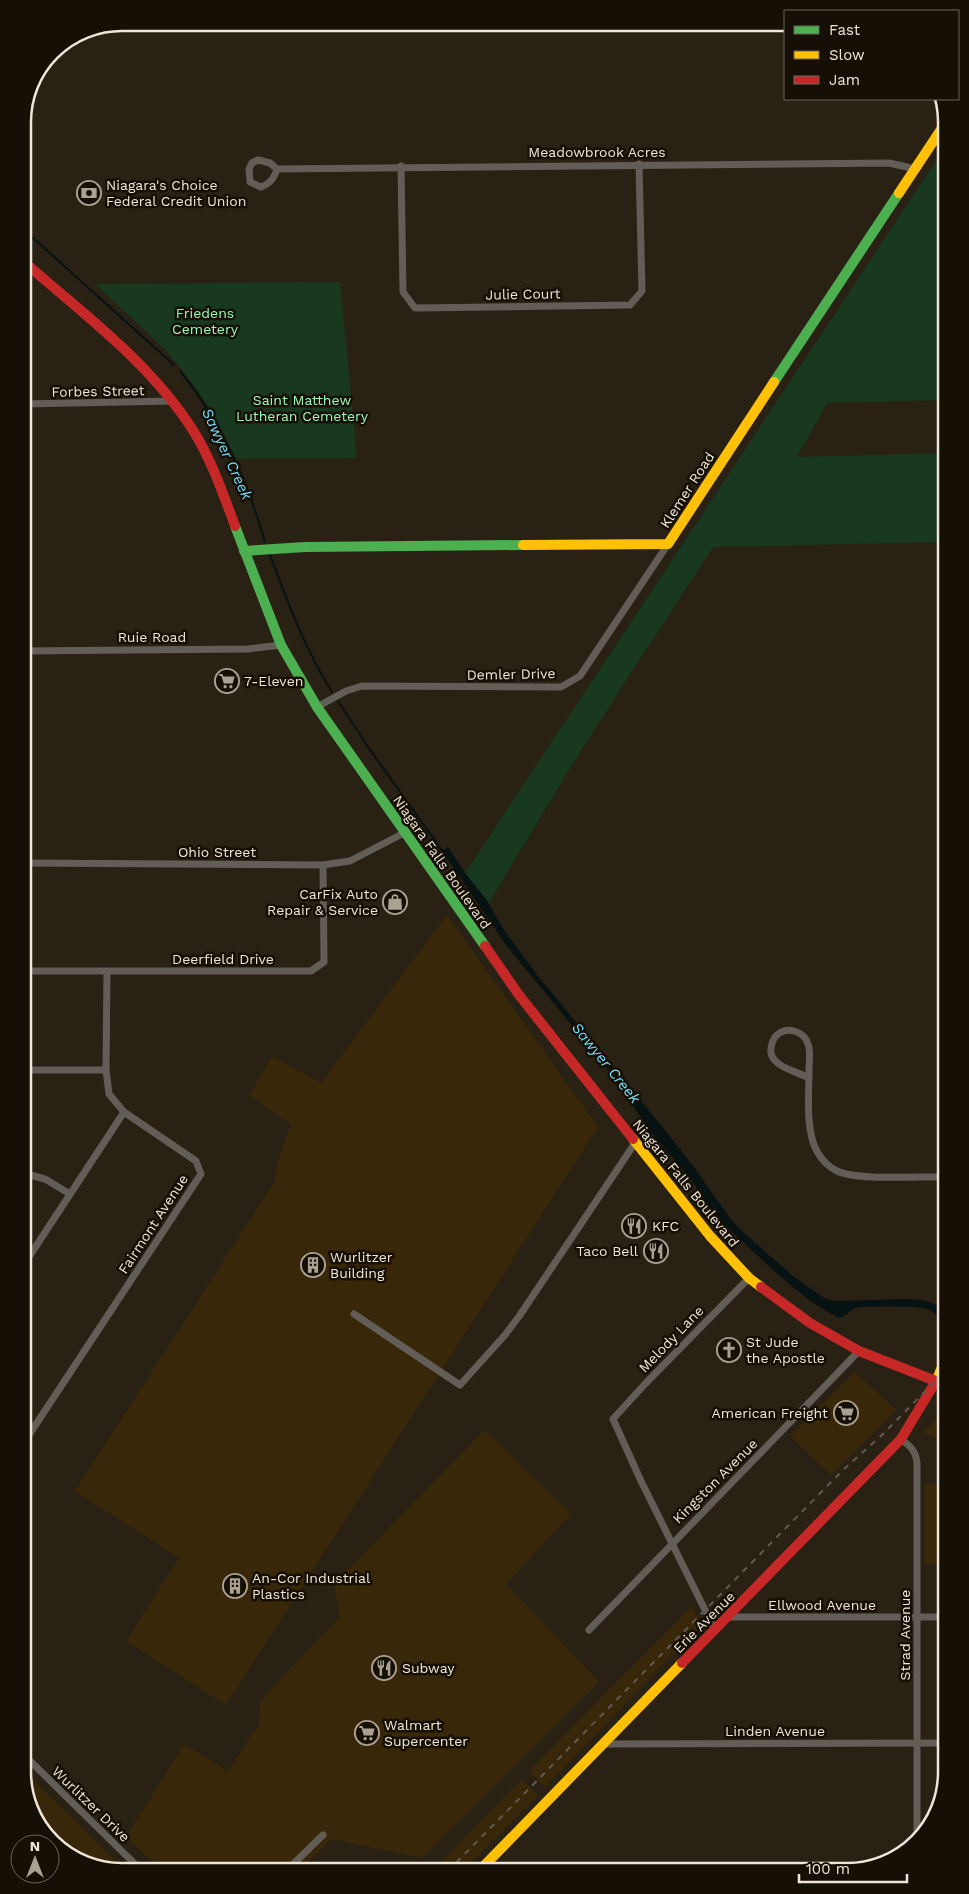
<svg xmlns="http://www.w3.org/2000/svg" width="969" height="1894" font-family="'Work Sans',sans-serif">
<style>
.built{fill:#382708}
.green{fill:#193820}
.water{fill:#071213}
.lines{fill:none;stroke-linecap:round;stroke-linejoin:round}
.stream{stroke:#071213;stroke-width:2}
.street{stroke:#635d58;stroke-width:7}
.fast{stroke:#4caf50;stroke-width:10}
.slow{stroke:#ffc107;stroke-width:10}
.jam{stroke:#c62828;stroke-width:10}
.rail{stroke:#605a53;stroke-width:2;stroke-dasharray:6 6;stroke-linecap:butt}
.labels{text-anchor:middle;stroke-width:5;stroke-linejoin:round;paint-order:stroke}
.street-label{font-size:14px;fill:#efe6d7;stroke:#150f05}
.poi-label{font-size:14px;fill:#efe6d7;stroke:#150f05;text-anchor:start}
.park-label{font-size:14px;fill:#99f8b4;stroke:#150f05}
.water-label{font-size:15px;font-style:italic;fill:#75dcf9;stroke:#150f05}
.rim{fill:none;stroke:#efe6d7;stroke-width:2.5}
</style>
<rect width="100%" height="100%" fill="#292114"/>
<!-- built -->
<g class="built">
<polygon points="447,915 598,1127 226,1705 126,1641 179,1558 75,1491 275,1181 278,1160 291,1125 250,1095 272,1056 321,1083"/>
<polygon points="855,1372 896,1410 831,1475 790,1436"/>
<polygon points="946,1409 946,1442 923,1433"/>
<polygon points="485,1430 571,1514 506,1584 599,1682 422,1858 331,1839 299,1871 163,1871 126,1837 184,1744 228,1771 259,1724 260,1701 339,1617 334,1583"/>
<rect x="925" y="1484" width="21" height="80"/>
<polygon points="692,1606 701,1625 545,1787 529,1771"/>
<polygon points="23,1770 126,1871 116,1871 66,1855 30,1810"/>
<polygon points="522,1779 538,1795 462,1871 432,1871"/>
</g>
<!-- green -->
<g class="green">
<polygon points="946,146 946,400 827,403 797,457 946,453 946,542 713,547 583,747 487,906 465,873"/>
<path d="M340,282L357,458L236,459C218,419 195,382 165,350C143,327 118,306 95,284Z"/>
</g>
<!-- water -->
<path class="water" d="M448,847L465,873L486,899L504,930L537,975L664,1129L693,1166L732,1221L743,1232L793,1276L824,1298L834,1301L907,1299L923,1300L946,1308V1321L941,1320C936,1313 931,1310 922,1308C916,1306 859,1306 855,1308C849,1311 846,1316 839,1318C799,1299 756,1253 723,1223L713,1212L689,1177L649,1130L615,1078L506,945L442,851Z"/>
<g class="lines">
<!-- stream -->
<g class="stream">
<polyline points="32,237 174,365"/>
<path d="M180,371C220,420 248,482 265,542"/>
<path d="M270,555C288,603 305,649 332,692"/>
<polyline points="338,701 368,747 444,853"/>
</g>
<!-- street -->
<g class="street">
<polyline points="401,166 403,292 415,308 630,305 642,291 639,164"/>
<path d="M277,169C274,178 271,183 261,187L250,182L249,169L252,163L258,160L270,163L277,169L889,163L916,169"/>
<polyline points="23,404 173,401"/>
<polyline points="23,651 248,649 281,645"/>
<polyline points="317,707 346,691 362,686 561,687 580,676 668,544"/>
<polyline points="23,863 323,865 350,861 404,833"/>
<polyline points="23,971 311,971 324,962 323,865"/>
<polyline points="23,1070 106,1070"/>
<path d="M809,1078C796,1071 768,1066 771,1048C772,1042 773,1038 777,1035C787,1026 804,1031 808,1044C811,1051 809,1062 809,1070C809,1093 805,1133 818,1153C822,1160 829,1167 837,1171C858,1181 921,1176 946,1177"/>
<polyline points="23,1173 45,1179 70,1194"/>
<polyline points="23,1266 124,1112"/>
<polyline points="354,1314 460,1385 505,1335 520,1315 635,1143"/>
<path d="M901,1439C910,1446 916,1451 917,1463V1837"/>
<polyline points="23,1444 201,1174 196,1161 124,1112 109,1094 106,1070 107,972"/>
<polyline points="728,1617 946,1617"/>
<polyline points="589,1630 859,1351"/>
<polyline points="715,1630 641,1481 613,1419 645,1384 749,1278"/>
<polyline points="604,1744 946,1743"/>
<polyline points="23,1754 142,1871"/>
<polyline points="480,1870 859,1869"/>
<polyline points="286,1871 323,1835"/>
</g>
<!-- fast -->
<g class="fast">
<polyline points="774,382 899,193"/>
<polyline points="235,526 281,645 317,707 485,946"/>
<polyline points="244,551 305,547 523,545"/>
</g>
<!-- slow -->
<g class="slow">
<polyline points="899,193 946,122"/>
<polyline points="523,545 668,544 774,382"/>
<polyline points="633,1139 710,1236 749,1278 761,1287"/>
<polyline points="936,1381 946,1358"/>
<polyline points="479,1871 682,1663"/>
</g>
<!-- jam -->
<g class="jam">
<path d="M23,261C83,314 151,363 194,432C212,461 223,494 235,526"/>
<polyline points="485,946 519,995 633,1139"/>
<polyline points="761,1287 810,1323 859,1351 946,1385"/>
<polyline points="682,1663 901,1439 936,1381"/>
</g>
<!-- rail -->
<polyline class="rail" points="448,1871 844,1469 881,1436 946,1370"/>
</g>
<!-- icons -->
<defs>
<symbol id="bank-ring" viewBox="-11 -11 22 22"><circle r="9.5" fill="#150f05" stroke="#aaa193" stroke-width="1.5"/><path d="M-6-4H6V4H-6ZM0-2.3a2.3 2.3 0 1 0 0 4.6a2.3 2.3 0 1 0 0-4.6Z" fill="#aaa193"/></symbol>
<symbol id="supermarket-ring" viewBox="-11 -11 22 22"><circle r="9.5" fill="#150f05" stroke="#aaa193" stroke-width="1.5"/><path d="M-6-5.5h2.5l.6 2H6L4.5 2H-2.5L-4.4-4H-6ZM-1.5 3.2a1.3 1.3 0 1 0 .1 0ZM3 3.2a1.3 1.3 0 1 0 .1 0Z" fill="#aaa193"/></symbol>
<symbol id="shop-ring" viewBox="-11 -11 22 22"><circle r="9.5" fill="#150f05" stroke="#aaa193" stroke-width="1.5"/><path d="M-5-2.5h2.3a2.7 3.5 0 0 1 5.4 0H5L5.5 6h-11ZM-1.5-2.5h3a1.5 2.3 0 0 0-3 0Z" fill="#aaa193"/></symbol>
<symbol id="restaurant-ring" viewBox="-11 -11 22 22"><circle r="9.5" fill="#150f05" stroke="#aaa193" stroke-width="1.5"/><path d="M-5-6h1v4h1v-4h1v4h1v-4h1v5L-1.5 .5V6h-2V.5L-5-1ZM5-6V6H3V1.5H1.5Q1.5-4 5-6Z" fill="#aaa193"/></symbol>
<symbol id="building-ring" viewBox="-11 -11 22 22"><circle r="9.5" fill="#150f05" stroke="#aaa193" stroke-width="1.5"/><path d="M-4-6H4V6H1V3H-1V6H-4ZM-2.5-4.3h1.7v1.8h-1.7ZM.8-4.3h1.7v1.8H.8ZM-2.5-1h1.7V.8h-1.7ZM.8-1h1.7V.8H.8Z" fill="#aaa193"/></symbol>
<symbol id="church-ring" viewBox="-11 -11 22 22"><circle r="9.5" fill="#150f05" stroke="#aaa193" stroke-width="1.5"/><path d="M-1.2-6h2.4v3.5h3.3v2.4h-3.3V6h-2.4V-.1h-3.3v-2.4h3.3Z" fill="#aaa193"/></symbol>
</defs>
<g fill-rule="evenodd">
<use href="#bank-ring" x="75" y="179" width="28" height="28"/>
<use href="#supermarket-ring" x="213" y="667" width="28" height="28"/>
<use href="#shop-ring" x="381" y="888" width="28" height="28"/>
<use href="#restaurant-ring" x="620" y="1212" width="28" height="28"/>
<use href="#restaurant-ring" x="642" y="1237" width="28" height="28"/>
<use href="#building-ring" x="299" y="1251" width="28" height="28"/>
<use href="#church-ring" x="715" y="1336" width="28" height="28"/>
<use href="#supermarket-ring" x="832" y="1399" width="28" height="28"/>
<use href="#building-ring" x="221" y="1572" width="28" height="28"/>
<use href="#restaurant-ring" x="370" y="1654" width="28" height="28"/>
<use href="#supermarket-ring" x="353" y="1719" width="28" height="28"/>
</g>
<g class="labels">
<!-- street labels -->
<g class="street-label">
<text x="597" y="157">Meadowbrook Acres</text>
<text transform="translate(523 294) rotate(-1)" y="5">Julie Court</text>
<text transform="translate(98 391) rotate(-1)" y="5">Forbes Street</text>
<text transform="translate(687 490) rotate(-57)" y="5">Klemer Road</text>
<text x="152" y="642">Ruie Road</text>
<text transform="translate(511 674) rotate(-1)" y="5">Demler Drive</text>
<text x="217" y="857">Ohio Street</text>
<text transform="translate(442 862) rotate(55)" y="5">Niagara Falls Boulevard</text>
<text x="223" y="964">Deerfield Drive</text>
<text transform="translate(686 1183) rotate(51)" y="5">Niagara Falls Boulevard</text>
<text transform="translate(153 1224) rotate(-57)" y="5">Fairmont Avenue</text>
<text transform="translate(671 1339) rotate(-46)" y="5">Melody Lane</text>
<text transform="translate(715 1481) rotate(-45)" y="5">Kingston Avenue</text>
<text x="822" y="1610">Ellwood Avenue</text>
<text transform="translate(704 1622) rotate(-45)" y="5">Erie Avenue</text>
<text transform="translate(905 1635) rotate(-90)" y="5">Strad Avenue</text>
<text x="775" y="1736">Linden Avenue</text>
<text transform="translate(91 1804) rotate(44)" y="5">Wurlitzer Drive</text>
</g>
<!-- poi labels -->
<g class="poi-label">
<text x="106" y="190">Niagara's Choice<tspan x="106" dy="16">Federal Credit Union</tspan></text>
<text x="244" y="686">7-Eleven</text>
<text x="378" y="899" text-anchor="end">CarFix Auto<tspan x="378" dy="16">Repair &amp; Service</tspan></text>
<text x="652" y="1231">KFC</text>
<text x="638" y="1256" text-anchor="end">Taco Bell</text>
<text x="330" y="1262">Wurlitzer<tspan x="330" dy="16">Building</tspan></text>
<text x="746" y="1347">St Jude<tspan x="746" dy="16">the Apostle</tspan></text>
<text x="828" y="1418" text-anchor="end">American Freight</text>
<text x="252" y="1583">An-Cor Industrial<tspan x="252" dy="16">Plastics</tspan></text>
<text x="402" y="1673">Subway</text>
<text x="384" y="1730">Walmart<tspan x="384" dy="16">Supercenter</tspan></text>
</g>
<!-- park labels -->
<g class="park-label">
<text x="205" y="318">Friedens<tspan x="205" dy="16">Cemetery</tspan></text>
<text x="302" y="405">Saint Matthew<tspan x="302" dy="16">Lutheran Cemetery</tspan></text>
</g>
<!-- water labels -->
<g class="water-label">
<text transform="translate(227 454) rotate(65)" y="5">Sawyer Creek</text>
<text transform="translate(606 1063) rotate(51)" y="5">Sawyer Creek</text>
</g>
</g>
<!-- crop -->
<path d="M0 0H969V1894H0ZM122 31H847A91 91 0 0 1 938 122V1772A91 91 0 0 1 847 1863H122A91 91 0 0 1 31 1772V122A91 91 0 0 1 122 31Z" fill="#150f05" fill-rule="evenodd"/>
<path class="rim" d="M122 31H847A91 91 0 0 1 938 122V1772A91 91 0 0 1 847 1863H122A91 91 0 0 1 31 1772V122A91 91 0 0 1 122 31Z"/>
<!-- legend -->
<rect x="784" y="10" width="175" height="90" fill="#150f05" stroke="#6c6559"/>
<rect x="794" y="26" width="25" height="8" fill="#4caf50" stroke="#6c6559"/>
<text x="829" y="35" font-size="15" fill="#efe6d7">Fast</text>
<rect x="794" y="51" width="25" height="8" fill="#ffc107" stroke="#6c6559"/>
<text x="829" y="60" font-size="15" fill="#efe6d7">Slow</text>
<rect x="794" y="76" width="25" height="8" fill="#c62828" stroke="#6c6559"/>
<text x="829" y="85" font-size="15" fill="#efe6d7">Jam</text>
<!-- north arrow -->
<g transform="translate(35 1859)"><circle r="24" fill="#150f05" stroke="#6c6559"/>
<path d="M0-4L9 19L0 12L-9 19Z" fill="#aaa193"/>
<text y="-8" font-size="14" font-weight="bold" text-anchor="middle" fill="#efe6d7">N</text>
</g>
<!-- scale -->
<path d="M799 1874v8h108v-8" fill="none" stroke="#efe6d7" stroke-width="2.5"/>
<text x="806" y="1874" font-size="15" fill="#efe6d7" stroke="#150f05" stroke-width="4" paint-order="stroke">100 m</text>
</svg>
